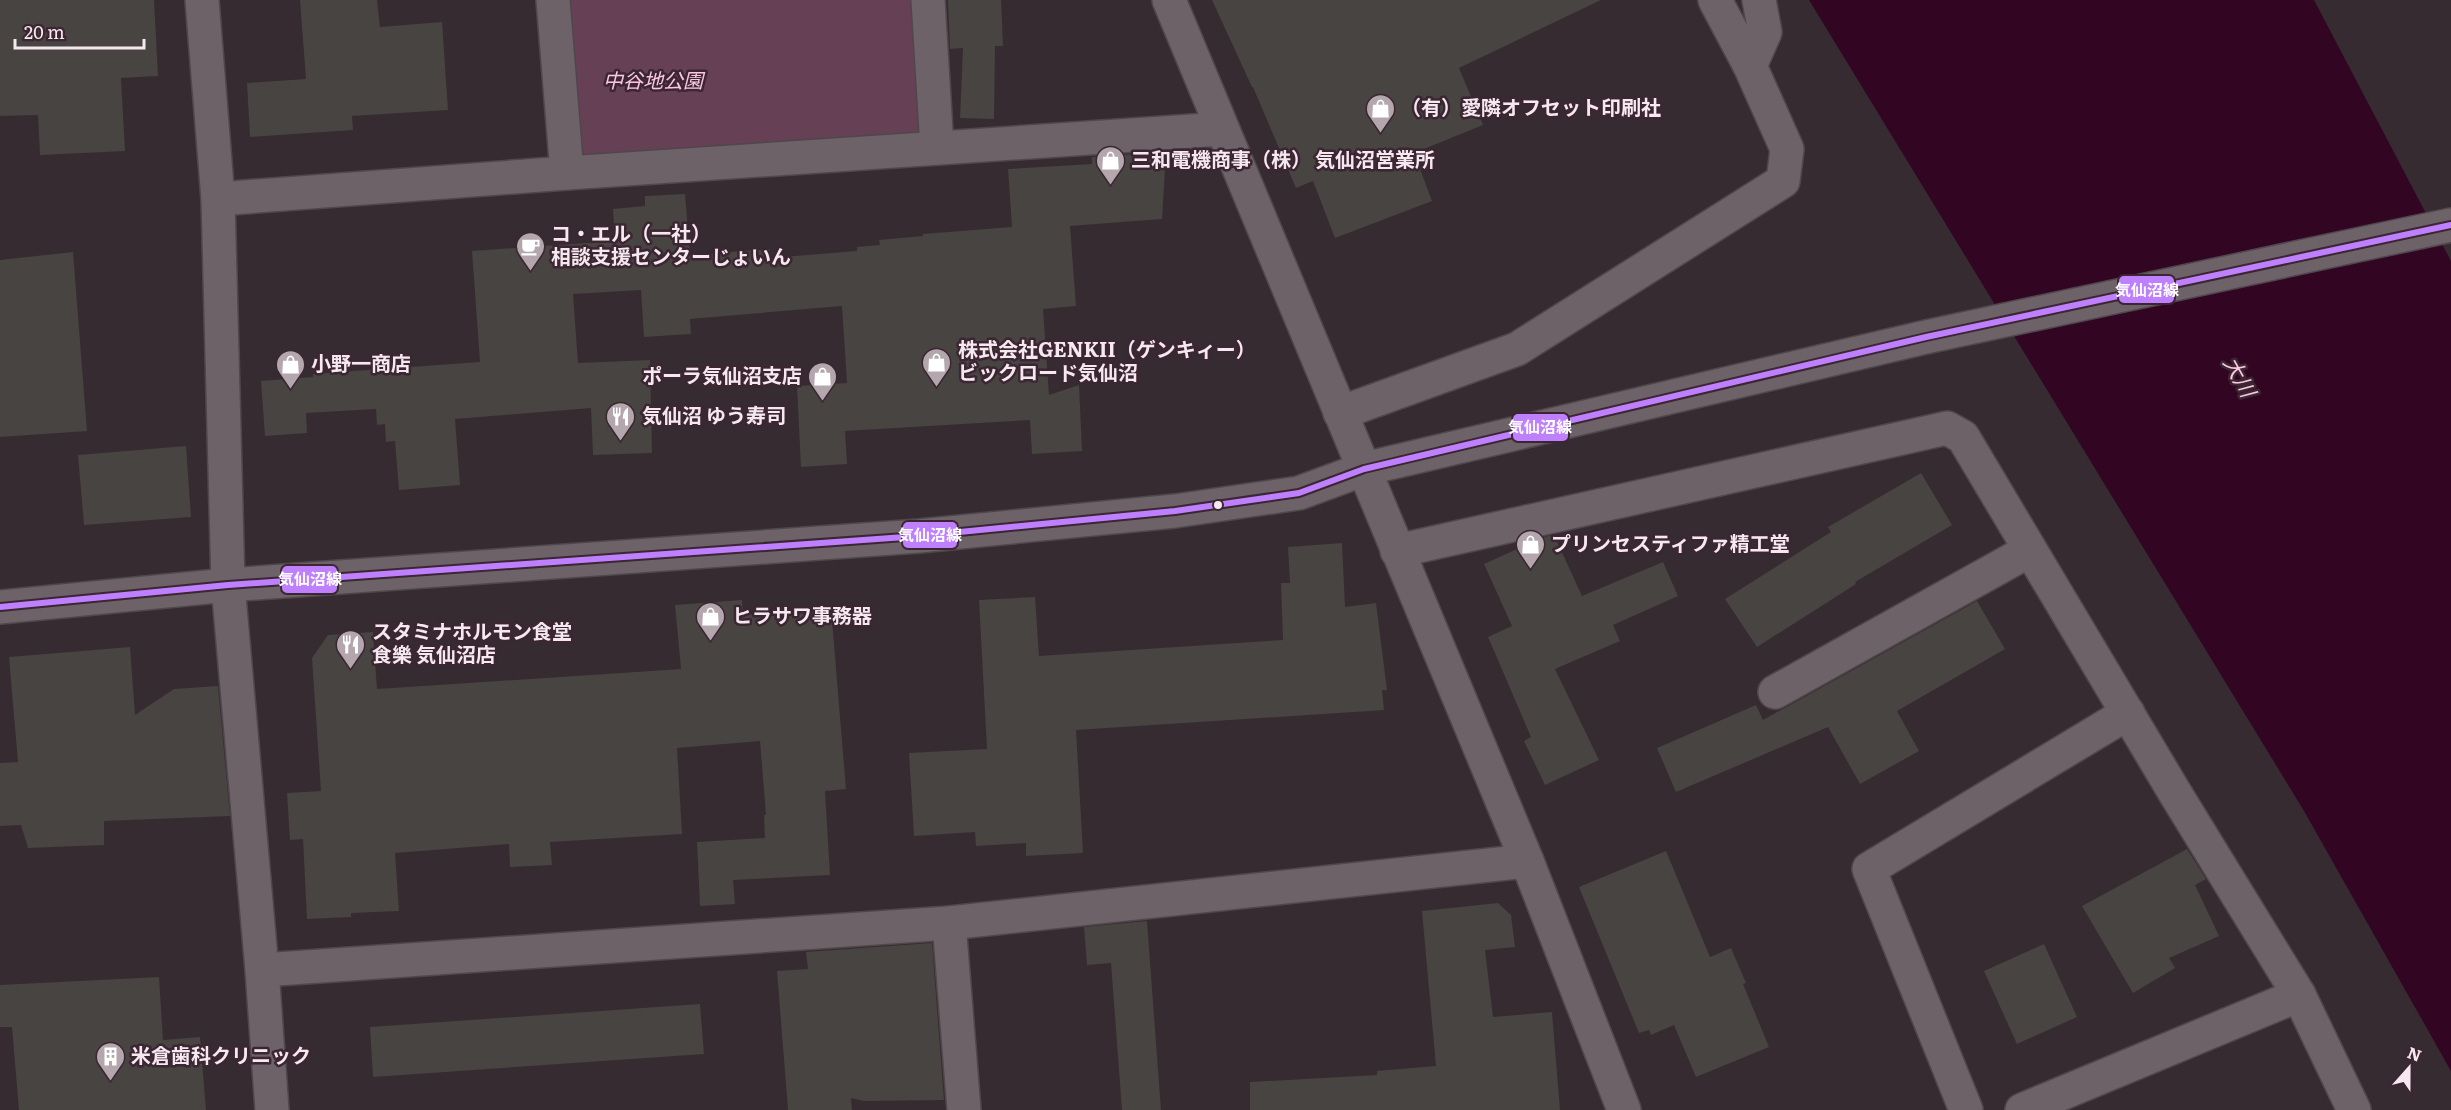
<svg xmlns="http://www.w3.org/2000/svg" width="2451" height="1110" font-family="Literata,'Noto Sans JP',serif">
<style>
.green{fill:#664055}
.water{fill:#320623}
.building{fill:#474442}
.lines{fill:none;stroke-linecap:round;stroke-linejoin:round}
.minor-casing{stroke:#50474d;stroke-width:36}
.minor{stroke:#6c6268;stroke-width:33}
.bus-1-casing{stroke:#3b2632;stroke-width:10}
.bus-1{stroke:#bf80ff;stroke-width:6}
.bus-dot{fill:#f6e8f0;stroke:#3b2632;stroke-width:2}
.labels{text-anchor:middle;stroke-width:5;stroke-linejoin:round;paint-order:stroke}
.park-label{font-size:20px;font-style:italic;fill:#fac6e2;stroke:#3b2632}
.poi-label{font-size:20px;font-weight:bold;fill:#f6e8f0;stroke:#3b2632;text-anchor:start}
.water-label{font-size:21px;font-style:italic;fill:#fdc8e5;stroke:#3b2632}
.line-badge{stroke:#3b2632;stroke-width:2}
.badge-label{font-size:16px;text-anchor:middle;font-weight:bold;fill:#fff}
</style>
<rect width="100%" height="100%" fill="#362b31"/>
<!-- green -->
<polygon class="green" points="556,0 921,0 930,143 572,167"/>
<!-- water -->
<polygon class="water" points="1809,0 2314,0 2451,261 2451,1071 2304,811"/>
<!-- building -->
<g class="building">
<polygon points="0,0 154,0 158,76 121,78 125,151 40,155 38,115 0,116"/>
<polygon points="300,0 377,0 380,27 442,22 448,110 352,116 353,130 250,137 247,83 306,79"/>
<polygon points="948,0 1001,0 1003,46 995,46 994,119 960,118 963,48 950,49"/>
<polygon points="1212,0 1601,0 1459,68 1483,125 1414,153 1432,201 1335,238 1313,181 1296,188 1253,87 1252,87"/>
<polygon points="1166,152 1162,219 1070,226 1076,306 1043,309 1049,395 1079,385 1082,451 1032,454 1030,420 845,431 847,464 801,467 797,386 847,383 842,306 690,319 691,334 644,337 641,290 573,294 578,363 650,360 652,453 593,455 591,408 455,419 460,485 399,490 395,441 386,442 385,424 377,425 376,409 306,413 307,433 265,436 261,381 313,377 313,374 480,362 472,251 615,241 613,209 645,206 645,196 685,194 690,255 770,249 770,258 857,251 857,247 880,245 879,240 923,236 923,234 1012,227 1008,169 1092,164 1092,157"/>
<polygon points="73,252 87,431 0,437 0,260"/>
<polygon points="186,446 191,517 84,525 78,455"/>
<polygon points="1921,473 1952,525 1855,582 1856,584 1757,647 1725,599 1831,532 1828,527"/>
<polygon points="1554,535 1582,596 1663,562 1678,596 1613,625 1620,641 1555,669 1599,760 1545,785 1524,741 1531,737 1488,637 1512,626 1484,564 1544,537"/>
<polygon points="1342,543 1345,607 1376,603 1387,690 1382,690 1384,710 1076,730 1083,853 1026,856 1026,843 976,846 975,832 914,836 909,753 987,749 979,600 1035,597 1039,656 1283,640 1281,583 1290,583 1288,547"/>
<polygon points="742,600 743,615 831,608 846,789 825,791 830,875 733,880 735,904 700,906 697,842 765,838 764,815 766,815 760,741 677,748 682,834 550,842 552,865 510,867 509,844 395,853 399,911 351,913 351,917 307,919 303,839 290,840 287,793 321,791 312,658 328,635 373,632 377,689 681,669 675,605"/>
<polygon points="1977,601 2005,649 1897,711 1919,751 1860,784 1828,727 1676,792 1657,748 1756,705 1763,720"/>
<polygon points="130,647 135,715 174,689 218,686 230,816 104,821 104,845 28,848 21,825 0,826 0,763 18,762 9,657"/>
<polygon points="2187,849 2206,879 2195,885 2219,936 2169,958 2175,968 2133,993 2082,906"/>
<polygon points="1666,851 1710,957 1731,948 1746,983 1743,984 1769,1047 1696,1077 1674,1025 1651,1035 1649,1030 1639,1033 1579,887"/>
<polygon points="1498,903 1511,915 1515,947 1485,950 1493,1017 1552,1012 1560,1110 1250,1110 1250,1082 1377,1075 1377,1071 1436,1066 1422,911"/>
<polygon points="1147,921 1161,1110 1122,1110 1111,963 1087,965 1084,927"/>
<polygon points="932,943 944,1100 864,1101 851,1098 852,1110 788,1110 777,971 808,969 806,952"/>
<polygon points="2044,944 2077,1017 2017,1044 1984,971"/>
<polygon points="159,977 163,1040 200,1037 206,1110 19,1110 12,1027 0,1027 0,985"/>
<polygon points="700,1004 704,1054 373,1077 370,1027"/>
</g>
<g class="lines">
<defs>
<g id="minor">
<polyline points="202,0 218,199 228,585 262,970 272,1110"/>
<polyline points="553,0 567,173"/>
<polyline points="928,0 937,148"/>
<polyline points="1169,0 1527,861 1624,1110"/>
<polyline points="1715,0 1750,66"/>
<polyline points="218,199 567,173 1222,129"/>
<polyline points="1340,413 1517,349 1783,181 1787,149 1750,66 1765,32 1759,0"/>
<polyline points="1397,551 1947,428 1963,437 2175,793 2299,995 2354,1110"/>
<polyline points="0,607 228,585 919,536 1175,511 1299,493 1364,469 1926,337 2451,225"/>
<polyline points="1775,692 2030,550"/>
<polyline points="949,923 964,1110"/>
<polyline points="262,970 949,923 1527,861"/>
<polyline points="1966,1110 1869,869 2128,713"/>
<polyline points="2022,1110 2299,995"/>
</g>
</defs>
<!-- minor casing -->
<use href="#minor" class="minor-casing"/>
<!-- minor -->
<use href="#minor" class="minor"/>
<defs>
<polyline id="bus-1" points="0,607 228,585 919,536 1175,511 1299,493 1364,469 1926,337 2451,225"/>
</defs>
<!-- bus-1 casing -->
<use href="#bus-1" class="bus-1-casing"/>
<!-- bus-1 -->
<use href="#bus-1" class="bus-1"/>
</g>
<!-- icons -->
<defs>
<symbol id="shop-pin" viewBox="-11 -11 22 30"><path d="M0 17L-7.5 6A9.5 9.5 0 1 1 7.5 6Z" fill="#b3a6ad" stroke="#3b2632"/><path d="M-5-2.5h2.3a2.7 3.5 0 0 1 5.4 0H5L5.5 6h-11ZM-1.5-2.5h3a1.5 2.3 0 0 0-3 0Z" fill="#fff"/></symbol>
<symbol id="cafe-pin" viewBox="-11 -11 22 30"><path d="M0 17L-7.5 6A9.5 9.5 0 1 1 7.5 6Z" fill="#b3a6ad" stroke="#3b2632"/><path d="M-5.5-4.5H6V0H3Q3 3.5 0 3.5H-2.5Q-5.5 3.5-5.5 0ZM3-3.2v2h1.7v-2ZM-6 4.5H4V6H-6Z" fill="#fff"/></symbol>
<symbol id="restaurant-pin" viewBox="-11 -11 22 30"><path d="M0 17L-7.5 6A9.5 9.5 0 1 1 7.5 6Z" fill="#b3a6ad" stroke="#3b2632"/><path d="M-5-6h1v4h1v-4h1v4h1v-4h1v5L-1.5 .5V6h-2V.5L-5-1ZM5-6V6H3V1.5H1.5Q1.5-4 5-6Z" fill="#fff"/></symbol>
<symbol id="building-pin" viewBox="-11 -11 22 30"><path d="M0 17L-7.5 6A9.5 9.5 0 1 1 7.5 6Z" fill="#b3a6ad" stroke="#3b2632"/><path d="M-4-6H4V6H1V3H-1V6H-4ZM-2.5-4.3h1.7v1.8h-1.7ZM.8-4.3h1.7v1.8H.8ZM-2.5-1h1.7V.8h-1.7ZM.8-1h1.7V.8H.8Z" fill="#fff"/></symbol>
</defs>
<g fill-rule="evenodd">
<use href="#shop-pin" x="1364" y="92" width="33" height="45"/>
<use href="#shop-pin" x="1094" y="144" width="33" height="45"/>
<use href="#cafe-pin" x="514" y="230" width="33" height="45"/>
<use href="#shop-pin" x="920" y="346" width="33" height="45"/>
<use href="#shop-pin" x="274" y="348" width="33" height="45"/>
<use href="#shop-pin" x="806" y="360" width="33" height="45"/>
<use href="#restaurant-pin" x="604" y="400" width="33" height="45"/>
<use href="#shop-pin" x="1514" y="528" width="33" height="45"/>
<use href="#shop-pin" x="694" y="600" width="33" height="45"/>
<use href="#restaurant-pin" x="334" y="628" width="33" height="45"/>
<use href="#building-pin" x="94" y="1040" width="33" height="45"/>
</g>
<!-- markers -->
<circle class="bus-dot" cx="1218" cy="505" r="5"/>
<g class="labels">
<!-- park labels -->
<g class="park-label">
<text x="653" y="88">中谷地公園</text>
</g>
<!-- poi labels -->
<g class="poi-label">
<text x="1401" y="115">（有）愛隣オフセット印刷社</text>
<text x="1131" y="167">三和電機商事（株） 気仙沼営業所</text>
<text x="551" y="241">コ・エル（一社）<tspan x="551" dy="23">相談支援センターじょいん</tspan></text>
<text x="958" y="357">株式会社GENKII（ゲンキィー）<tspan x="958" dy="23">ビックロード気仙沼</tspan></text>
<text x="311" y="371">小野一商店</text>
<text x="802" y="383" text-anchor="end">ポーラ気仙沼支店</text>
<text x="642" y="423">気仙沼 ゆう寿司</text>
<text x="1551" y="551">プリンセスティファ精工堂</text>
<text x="732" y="623">ヒラサワ事務器</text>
<text x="372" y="639">スタミナホルモン食堂<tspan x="372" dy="23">食樂 気仙沼店</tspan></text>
<text x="131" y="1063">米倉歯科クリニック</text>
</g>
<!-- water labels -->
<g class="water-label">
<text transform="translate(2239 377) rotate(61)" y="7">大川</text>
</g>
</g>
<g class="line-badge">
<rect x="2118" y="275" width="57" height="29" rx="6" fill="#bf80ff"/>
<rect x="1512" y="413" width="57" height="29" rx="6" fill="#bf80ff"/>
<rect x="902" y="521" width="56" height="28" rx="6" fill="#bf80ff"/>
<rect x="281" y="565" width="57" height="29" rx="6" fill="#bf80ff"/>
</g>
<g class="badge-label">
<text x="2147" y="296">気仙沼線</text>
<text x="1540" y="433">気仙沼線</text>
<text x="930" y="541">気仙沼線</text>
<text x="310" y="585">気仙沼線</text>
</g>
<!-- north arrow -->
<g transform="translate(2409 1068) rotate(21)" stroke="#3b2632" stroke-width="4.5" paint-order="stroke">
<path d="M0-4.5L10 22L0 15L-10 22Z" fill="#f6e8f0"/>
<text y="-9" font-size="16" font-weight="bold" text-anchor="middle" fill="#f6e8f0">N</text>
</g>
<!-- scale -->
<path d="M15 39v9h129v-9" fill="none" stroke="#f6e8f0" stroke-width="3"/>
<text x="24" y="39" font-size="18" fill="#f6e8f0" stroke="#3b2632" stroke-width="4.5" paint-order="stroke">20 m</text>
</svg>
